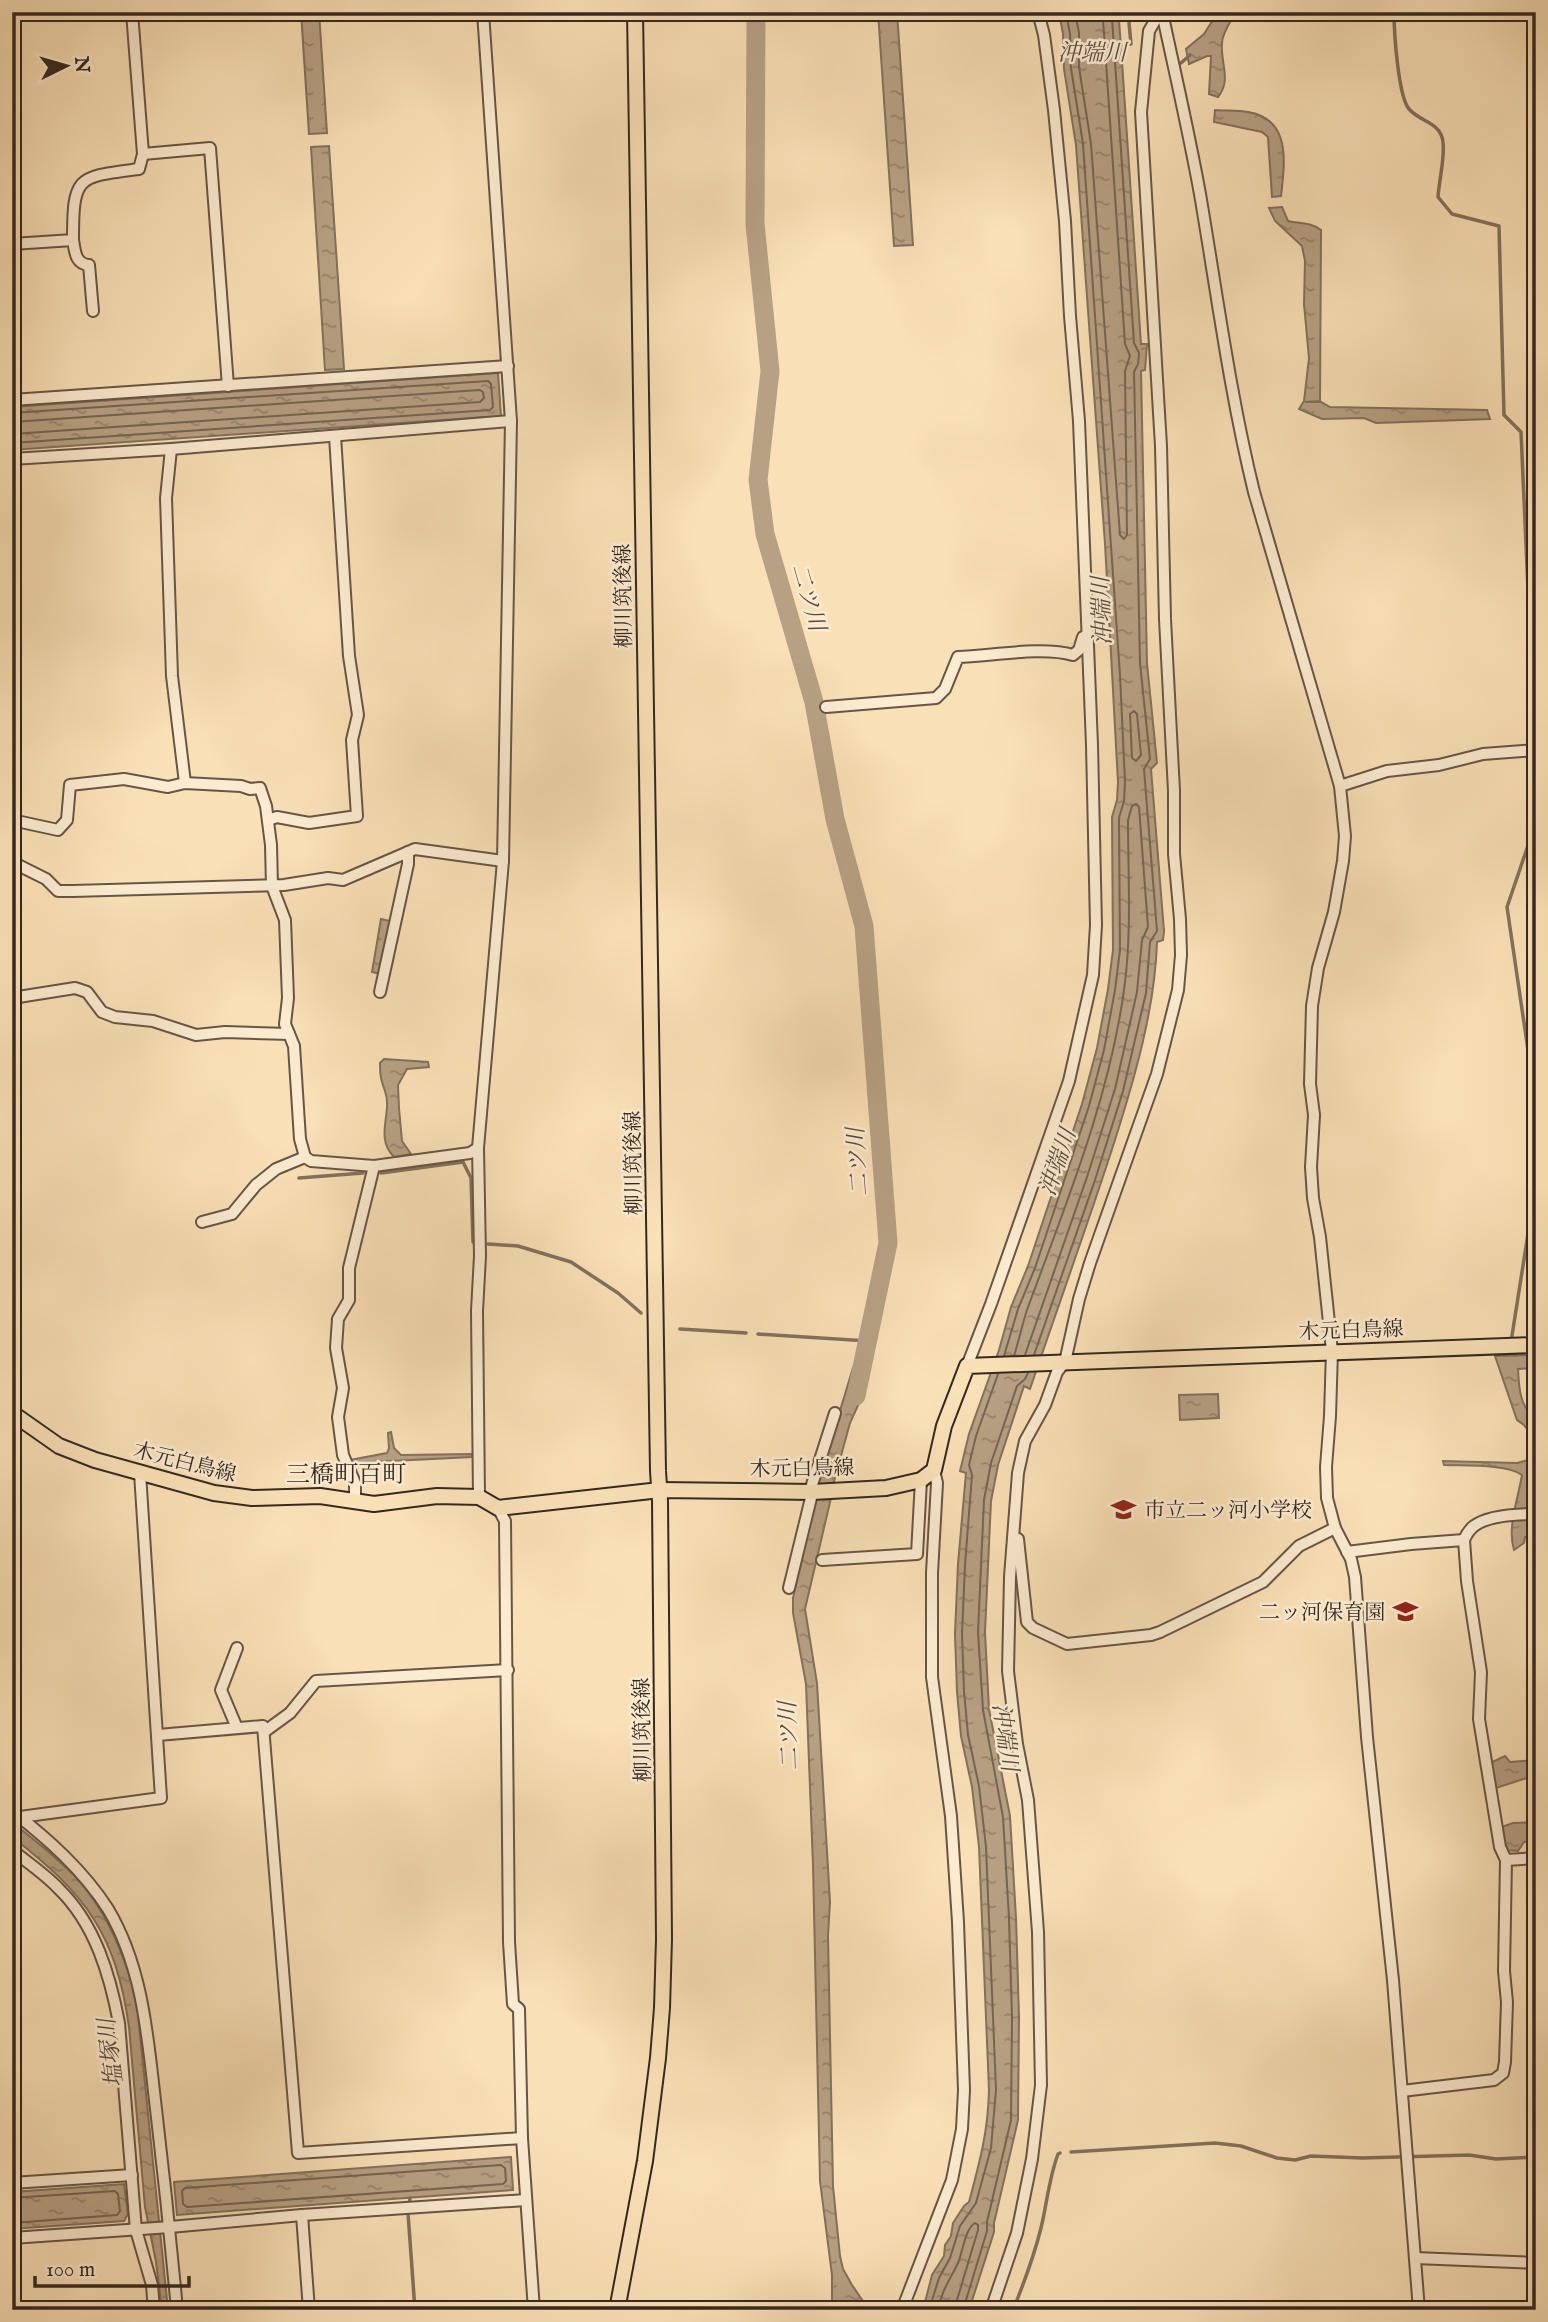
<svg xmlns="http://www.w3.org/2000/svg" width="1548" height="2322" font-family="'IM FELL English','Noto Serif JP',serif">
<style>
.water{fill:url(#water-ripples);stroke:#83715d;stroke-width:2}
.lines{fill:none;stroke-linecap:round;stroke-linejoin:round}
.shore{stroke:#766453;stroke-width:2}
.stream{stroke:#83715d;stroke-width:3.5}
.river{stroke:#b7a184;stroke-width:19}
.minor-casing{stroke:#665647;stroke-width:14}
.major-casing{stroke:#342822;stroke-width:18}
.minor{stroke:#fcebd0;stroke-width:10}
.major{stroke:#fae0b7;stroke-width:14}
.labels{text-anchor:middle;stroke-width:5;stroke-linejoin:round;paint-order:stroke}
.street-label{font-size:21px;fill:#342822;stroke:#fcebd0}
.poi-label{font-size:21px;fill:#342822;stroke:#fcebd0;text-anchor:start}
.water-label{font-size:23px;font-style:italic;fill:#5b4c3f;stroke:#fcebd0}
.quarter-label{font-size:24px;fill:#342822;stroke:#fcebd0}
</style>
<defs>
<pattern id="water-ripples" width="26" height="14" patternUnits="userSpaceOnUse" patternTransform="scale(1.75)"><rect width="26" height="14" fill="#b7a184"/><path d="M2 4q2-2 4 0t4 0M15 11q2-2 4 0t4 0" fill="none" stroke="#96836c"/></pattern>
</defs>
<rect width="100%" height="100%" fill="#fae0b7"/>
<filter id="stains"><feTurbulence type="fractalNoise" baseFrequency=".00286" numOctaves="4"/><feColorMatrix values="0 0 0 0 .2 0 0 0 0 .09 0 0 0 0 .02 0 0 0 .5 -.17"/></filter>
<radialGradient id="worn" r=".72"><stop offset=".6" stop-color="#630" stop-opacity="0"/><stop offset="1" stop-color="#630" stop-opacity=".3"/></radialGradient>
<!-- water -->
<g class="water">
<polygon points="301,12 319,12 327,133 309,134"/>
<polygon points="878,12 897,12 913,245 894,246"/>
<path d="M1059,12H1125L1119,20L1121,47L1141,344H1147L1145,370L1141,371L1147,663L1157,763L1151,769L1164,931L1163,940L1157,942C1155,1008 1135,1077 1115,1140C1088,1224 1058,1306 1030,1389L1024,1386L998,1465L991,1501L985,1632L989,1709L1010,1816L1016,1918L1019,2017L1018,2120L994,2223V2232L969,2310H923L932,2275L944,2256L945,2245L951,2236L953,2223L964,2206L969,2202C980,2161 988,2132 989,2090L979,1847L972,1787L961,1736L957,1692L955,1634L958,1564L966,1473L960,1471L969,1434L999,1350L1011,1307L1028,1266L1082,1104L1097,1048L1108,989L1113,950L1112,817L1117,800L1118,782L1105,544L1076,145L1064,69L1063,34Z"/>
<path d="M1218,12H1236C1231,21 1222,33 1222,43C1220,62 1232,80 1218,97L1209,94L1211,56H1207L1189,64L1186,49L1204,34Z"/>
<path d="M1215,110C1226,111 1237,110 1248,112C1291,119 1285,162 1281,196L1272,197L1268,137L1262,132L1214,122Z"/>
<polygon points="329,146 344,369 325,370 311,147"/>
<path d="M1282,207L1288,221C1300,224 1311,222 1321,230L1320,401L1305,402H1321L1330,407L1487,410L1490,419L1376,423L1364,418L1322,419L1299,409L1304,401L1309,358L1304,304L1305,261L1302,246L1275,221L1269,208Z"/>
<polygon points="498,373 501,416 12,450 12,407"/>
<polygon points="381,919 390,921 381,974 372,972"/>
<path d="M384,1059L428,1062L429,1067L407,1069L398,1085L399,1108L402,1141L411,1154L394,1157C374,1137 393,1113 385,1091C381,1080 380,1076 380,1063Z"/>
<path d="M1536,1355V1368L1518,1369C1519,1391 1520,1405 1536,1421C1536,1438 1537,1455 1536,1472C1535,1490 1525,1505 1529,1523L1536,1524V1537H1525L1524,1543L1514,1550C1507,1528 1518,1499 1522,1475C1508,1464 1463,1466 1444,1465L1443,1461L1517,1463L1532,1459C1537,1444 1530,1427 1517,1420L1495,1356Z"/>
<polygon points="853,1368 867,1371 860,1401 850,1423 833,1485 817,1486"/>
<polygon points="1218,1394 1219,1418 1180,1420 1179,1395"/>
<polygon points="391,1432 394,1448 401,1455 472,1454 472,1457 352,1463 350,1460 387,1453 389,1448 388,1433"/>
<polygon points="831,1498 805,1609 817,1683 830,1902 828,1936 833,2186 840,2256 843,2269 852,2285 869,2310 832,2310 832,2275 820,2181 813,1865 806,1684 793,1613 793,1598 815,1499"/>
<polygon points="1505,1756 1510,1762 1536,1760 1536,1775 1493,1789 1490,1763"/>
<path d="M12,1822C35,1841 61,1860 81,1883C111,1919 127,1960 137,2005L168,2310H162L156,2262L145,2207L129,2027C116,1934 86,1894 12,1837Z"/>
<polygon points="1536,1822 1536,1841 1524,1842 1518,1851 1505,1850 1499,1828 1513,1823"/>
<polygon points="511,2157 513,2190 177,2215 174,2182"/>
<polygon points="124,2184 128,2214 124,2221 12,2229 12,2192"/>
</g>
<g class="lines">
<!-- shore -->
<g class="shore">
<polyline points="1075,12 1079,33 1079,67 1091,144 1120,535 1124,539 1127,535 1125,371 1130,356 1125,344 1105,47 1103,20 1105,12"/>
<polyline points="12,413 488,381 491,384 493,407 490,410 12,443"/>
<polyline points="12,422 480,390 483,392 484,398 480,402 12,434"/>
<polygon points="1134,711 1137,714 1141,755 1136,761 1132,758 1130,714"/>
<polyline points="1034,1355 1095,1180 1123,1091 1146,993 1150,942 1157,931 1144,769 1150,759 1140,663 1134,372 1138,364 1139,353 1134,343 1114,47 1112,19 1116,12"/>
<polyline points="1004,1356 1018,1309 1035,1268 1089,1106 1104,1050 1115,990 1120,950 1119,818 1124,801 1125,782 1120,675 1083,144 1071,68 1070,34 1066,12"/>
<path d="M1014,1356C1019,1340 1022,1325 1027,1310C1065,1206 1109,1100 1124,990C1132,933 1128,876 1128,820L1132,806L1136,804L1139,807L1148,927L1142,940L1137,992L1115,1089L1087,1177L1025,1355"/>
<polygon points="501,2165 505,2168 506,2181 503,2184 187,2207 183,2204 182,2191 185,2188"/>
<polyline points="12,2198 115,2191 118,2194 120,2211 117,2215 12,2223"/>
<polyline points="929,2310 939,2278 950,2258 960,2226 976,2203 991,2148 996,2090 986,1847 979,1786 968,1735 964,1691 962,1634 965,1565 972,1475 969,1465 976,1436 998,1374"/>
<path d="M938,2310C942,2289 950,2280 958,2263C963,2251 965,2229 975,2223L978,2225V2230L954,2310"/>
<polyline points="963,2310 987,2231 987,2222 1011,2120 1012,2017 1009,1918 1003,1817 983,1710 978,1632 984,1500 991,1463 1017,1386 1025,1379 1028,1373"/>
</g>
<!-- stream -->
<g class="stream">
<path d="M1394,12C1394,31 1398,96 1409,109C1420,122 1441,122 1443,142C1445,158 1439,181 1438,197L1452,214L1499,226L1504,415L1521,432L1535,747"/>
<polyline points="1116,46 1131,44 1128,12"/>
<polyline points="1181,63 1190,55"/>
<polyline points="1535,752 1536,770"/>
<polyline points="381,1173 463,1162 471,1178 473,1242"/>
<polyline points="299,1178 363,1173"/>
<polyline points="488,1244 518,1246 571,1262 618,1293 641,1313"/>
<polyline points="680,1329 746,1333"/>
<polyline points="758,1334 868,1341"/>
<polyline points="1511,1342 1536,1183 1534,1091 1507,907 1533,831 1536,799"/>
<polyline points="1071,2152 1215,2143 1241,2146 1277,2158 1295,2160 1311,2156 1362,2158 1469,2155 1496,2159 1536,2157"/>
<polyline points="410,2198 408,2213 415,2310"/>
<path d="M1013,2310C1024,2283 1034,2256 1041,2228C1047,2203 1049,2178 1058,2154L1060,2153"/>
</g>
<!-- river -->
<polyline class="river" points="756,12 755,224 770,371 758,480 765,534 814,702 835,819 864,926 888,1243 856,1396"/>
<defs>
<g id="minor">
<path d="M1162,12C1175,73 1189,133 1200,194C1217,294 1230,394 1254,492L1340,786L1345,836L1343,861L1334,912L1318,968L1312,1006L1310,1084L1314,1115L1311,1167L1313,1198L1320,1237L1332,1351L1330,1416L1326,1467L1327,1498L1335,1528L1351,1559L1355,1577L1367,1737L1393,1980L1419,2310"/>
<polyline points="143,154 210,148 228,386"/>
<path d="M73,240C75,251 75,264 89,265L93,311"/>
<path d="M12,244L73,240C73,175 77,177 139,169L143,154L132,12"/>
<polyline points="12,400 508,366"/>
<polyline points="171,449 166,498 172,676 185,783"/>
<polyline points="12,459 171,449 511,421"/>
<path d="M826,707L936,698L945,689L958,657C991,656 1043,646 1073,655L1079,650L1083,637L1089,635"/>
<polyline points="1340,786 1387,771 1439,765 1483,754 1536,750"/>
<polyline points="12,820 58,830 67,820 70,785 124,779 168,787 185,783 241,786 250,789 260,788 266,806 271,845 272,886 285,920 288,998 285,1024 294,1046 300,1139 305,1157 311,1161 374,1166 470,1153 478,1148"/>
<polyline points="268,820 277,817 309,823 357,816 352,740 358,715 349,656 335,436"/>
<polyline points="12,862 46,879 58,891 73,891 284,885 328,878 343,880 415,849 503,861"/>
<polyline points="380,992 408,864 408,852"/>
<polyline points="12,998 75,988 87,992 102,1012 115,1017 153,1021 196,1035 225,1032 289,1034"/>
<polyline points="202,1222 232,1214 256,1185 276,1169 305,1157"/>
<polyline points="967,1366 991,1304 1069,1081 1093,975 1096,925 1092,745 1079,421 1070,316 1065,221 1054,110 1044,35 1038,12"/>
<polyline points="479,1497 477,1311 480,1256 478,1148 503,861 511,421 483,12"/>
<polyline points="355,1501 355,1483 343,1455 338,1417 343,1388 336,1348 338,1319 349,1300 349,1268 374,1166"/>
<polyline points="498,1508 505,1521 509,1942 513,2004 519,2009 522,2138 534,2310"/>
<polyline points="1018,1539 1027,1622 1033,1628 1067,1644 1151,1635 1160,1632 1263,1582 1299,1546 1335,1528"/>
<polyline points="1347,1552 1411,1544 1464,1540"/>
<polyline points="822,1560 917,1554 921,1480"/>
<polyline points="789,1588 811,1498 810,1491 835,1413"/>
<polyline points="237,1728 221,1690 237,1648"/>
<polyline points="264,1732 290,1713 316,1681 508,1670"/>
<polyline points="158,1735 263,1726 298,2153 522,2138"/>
<path d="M12,1811C48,1839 83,1870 108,1909C144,1969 148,2042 156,2109C164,2176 171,2243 177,2310"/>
<polyline points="20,1817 161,1798 140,1473"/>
<path d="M12,1850C28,1863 45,1874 59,1889C95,1924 110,1975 119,2023L136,2230L152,2285L154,2310"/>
<polyline points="1506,1860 1536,1858"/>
<path d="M1402,2091L1494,2080L1503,2073L1505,2062L1507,2002L1504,1971L1506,1860L1500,1847L1479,1719L1481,1672L1467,1581L1464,1540C1466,1535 1469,1530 1474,1526C1488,1515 1518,1514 1536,1514"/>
<polyline points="12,2183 132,2175"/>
<polyline points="302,2215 309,2310"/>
<polyline points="12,2238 170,2227 302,2215 526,2200"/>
<polyline points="1415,2258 1536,2263"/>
<polyline points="902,2310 952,2180 962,2129 964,2090 958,1922 951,1816 932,1677 932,1573 937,1483 934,1470"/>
<polyline points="991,2310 1017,2233 1032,2159 1041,2085 1038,1932 1028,1800 1017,1744 1008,1671 1010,1577 1018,1473 1025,1441 1045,1405 1057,1372 1065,1362 1079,1299 1090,1263 1157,1074 1178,990 1181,955 1180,919 1174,854 1174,791 1165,619 1161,446 1141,112 1149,31 1160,12"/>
</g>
<g id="major">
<polyline points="12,1413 59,1446 95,1460 214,1493 252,1498 320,1496 374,1504 437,1496 479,1497 498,1508 660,1490 812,1492 886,1488 921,1480 934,1470 944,1426 967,1366 1536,1345"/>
<polyline points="617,2310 645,2161 658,2058 662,2008 664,1939 660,1501 658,1471 635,12"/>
</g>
</defs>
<!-- minor casing -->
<use href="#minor" class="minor-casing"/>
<!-- major casing -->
<use href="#major" class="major-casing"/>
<!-- minor -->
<use href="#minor" class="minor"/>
<!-- major -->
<use href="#major" class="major"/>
</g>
<!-- icons -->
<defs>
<symbol id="school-bare" viewBox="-9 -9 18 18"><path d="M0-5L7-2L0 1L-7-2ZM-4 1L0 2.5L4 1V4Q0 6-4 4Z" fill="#8f2418" stroke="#fcebd0" stroke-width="2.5" paint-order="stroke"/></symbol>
</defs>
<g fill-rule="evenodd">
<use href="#school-bare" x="1106" y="1492" width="35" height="35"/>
<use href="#school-bare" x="1388" y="1594" width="35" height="35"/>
</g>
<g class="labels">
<!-- street labels -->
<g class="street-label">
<text transform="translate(623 596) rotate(-91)" y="7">柳川筑後線</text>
<text transform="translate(633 1163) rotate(-91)" y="7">柳川筑後線</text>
<text transform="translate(1351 1330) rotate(-2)" y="7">木元白鳥線</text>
<text transform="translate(185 1462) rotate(14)" y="7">木元白鳥線</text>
<text transform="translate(802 1468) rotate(-1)" y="7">木元白鳥線</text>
<text transform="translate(642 1730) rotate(-91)" y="7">柳川筑後線</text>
</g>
<!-- poi labels -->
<g class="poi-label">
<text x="1144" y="1517">市立二ッ河小学校</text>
<text x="1385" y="1619" text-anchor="end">二ッ河保育園</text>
</g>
<!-- water labels -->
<g class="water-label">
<text x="1092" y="60">沖端川</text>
<text transform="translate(809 597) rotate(74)" y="8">二ツ川</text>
<text transform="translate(1101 611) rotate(-92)" y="8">沖端川</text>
<text transform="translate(857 1162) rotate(-94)" y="8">二ツ川</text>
<text transform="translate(1057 1162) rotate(-71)" y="8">沖端川</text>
<text transform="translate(788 1736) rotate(-92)" y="8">二ツ川</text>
<text transform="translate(1006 1737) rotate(82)" y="8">沖端川</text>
<text transform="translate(110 2053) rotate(-97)" y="8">塩塚川</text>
</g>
<!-- quarter labels -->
<g class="quarter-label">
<text x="346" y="1482">三橋町百町</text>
</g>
</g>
<!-- margin -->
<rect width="1548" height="2322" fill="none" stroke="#fae0b7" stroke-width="42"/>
<rect x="14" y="14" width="1520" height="2294" fill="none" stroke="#342822" stroke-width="3.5"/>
<rect x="21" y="21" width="1506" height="2280" fill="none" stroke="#342822" stroke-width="2"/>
<!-- north arrow -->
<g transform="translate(66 66) rotate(85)" stroke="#fcebd0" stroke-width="5" paint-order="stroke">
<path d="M0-5L12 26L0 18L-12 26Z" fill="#342822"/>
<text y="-10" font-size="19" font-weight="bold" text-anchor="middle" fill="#342822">N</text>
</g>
<!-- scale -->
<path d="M35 2276v10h154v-10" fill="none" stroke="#342822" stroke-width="3.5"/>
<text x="46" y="2276" font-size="21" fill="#342822" stroke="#fcebd0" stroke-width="5" paint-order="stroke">100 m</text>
<rect width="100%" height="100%" filter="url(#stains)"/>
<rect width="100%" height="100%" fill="url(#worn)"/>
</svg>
